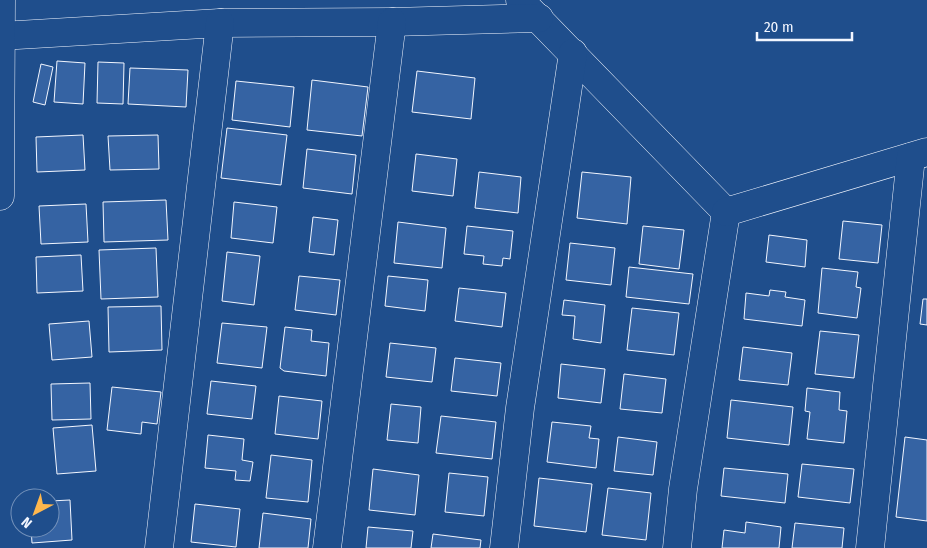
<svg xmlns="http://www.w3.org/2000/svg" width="927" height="548" font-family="'Fira Sans Condensed',sans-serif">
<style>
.building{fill:#3563a3;stroke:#f2f6ff}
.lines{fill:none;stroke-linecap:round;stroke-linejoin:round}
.street-casing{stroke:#f2f6ff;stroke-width:29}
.street{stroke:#1f4e8c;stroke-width:28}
</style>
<rect width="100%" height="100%" fill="#1f4e8c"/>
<!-- building -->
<g class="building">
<polygon points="57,61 85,63 83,104 54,102"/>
<polygon points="98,62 124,63 123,104 97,103"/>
<polygon points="41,64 53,67 45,105 33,102"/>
<polygon points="130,68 188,70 186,107 128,104"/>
<polygon points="417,71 475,78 471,119 412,112"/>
<polygon points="312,80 368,87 362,136 307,130"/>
<polygon points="236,81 294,87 290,127 232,120"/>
<polygon points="227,128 287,135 281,185 221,178"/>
<polygon points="83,135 85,170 37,172 36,137"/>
<polygon points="158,135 159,169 110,170 108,136"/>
<polygon points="307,149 356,155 352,194 303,188"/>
<polygon points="416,154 457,159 453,196 412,191"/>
<polygon points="479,172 521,177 518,213 475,208"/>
<polygon points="582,172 631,177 627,224 577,218"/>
<polygon points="166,200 168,240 104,242 103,202"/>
<polygon points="234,202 277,207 273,243 231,238"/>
<polygon points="86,204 88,242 41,244 39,206"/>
<polygon points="313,217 338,220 334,255 309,252"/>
<polygon points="843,221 882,225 878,263 839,259"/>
<polygon points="398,222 446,228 442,268 394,263"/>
<polygon points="467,226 513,231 510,259 503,258 502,266 483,264 484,256 464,254"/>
<polygon points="643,226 684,230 679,269 639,264"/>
<polygon points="769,235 807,240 805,267 766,262"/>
<polygon points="570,243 615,248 611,285 566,280"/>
<polygon points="156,248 158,297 101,299 99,250"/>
<polygon points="227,252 260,256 254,305 222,301"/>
<polygon points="81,255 83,291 37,293 36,257"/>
<polygon points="629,267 693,274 689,304 626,297"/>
<polygon points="822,268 858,272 856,287 861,288 857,318 818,313"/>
<polygon points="299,276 340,280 336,315 295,310"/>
<polygon points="388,276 428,280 425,311 385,306"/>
<polygon points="459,288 506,293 502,327 455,321"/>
<polygon points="770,290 786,292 785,297 805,300 802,326 744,319 746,293 769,296"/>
<polygon points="923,299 927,299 927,325 920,324"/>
<polygon points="564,300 605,305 601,343 573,339 575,316 562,315"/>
<polygon points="161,306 162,350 109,352 108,307"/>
<polygon points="632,308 679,313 674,355 627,350"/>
<polygon points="89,321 92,357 52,360 49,324"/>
<polygon points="222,323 267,327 262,368 217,363"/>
<polygon points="285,327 312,330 311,341 329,343 326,376 284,371 280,368"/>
<polygon points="820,331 859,335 854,378 815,374"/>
<polygon points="390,343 436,348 432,382 386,377"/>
<polygon points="743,347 792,353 788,385 739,380"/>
<polygon points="455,358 501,363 497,396 451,391"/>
<polygon points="561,364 605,369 601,403 558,398"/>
<polygon points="624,374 666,379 662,413 620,409"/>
<polygon points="211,381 256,386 252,419 207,414"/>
<polygon points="90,383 91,419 52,420 51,384"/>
<polygon points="112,387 161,392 157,424 142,422 141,434 107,430"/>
<polygon points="807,388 840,392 839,410 847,411 844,443 807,439 810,412 805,411"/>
<polygon points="279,396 322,401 318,439 275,434"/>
<polygon points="731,400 793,407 789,445 727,438"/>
<polygon points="391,404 421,407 418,443 387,440"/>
<polygon points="441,416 496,422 492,459 436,453"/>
<polygon points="552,422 591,426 589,438 599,439 596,468 547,462"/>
<polygon points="92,425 96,471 57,474 53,428"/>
<polygon points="208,435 244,439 242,460 253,462 250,481 235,480 236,471 205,468"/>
<polygon points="618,437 657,442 653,475 614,471"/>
<polygon points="905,437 927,440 927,521 896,517"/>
<polygon points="271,455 312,460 308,502 266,498"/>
<polygon points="802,464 854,469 850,503 798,497"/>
<polygon points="724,468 788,474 785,503 721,496"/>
<polygon points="373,469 419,475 415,515 369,510"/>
<polygon points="449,473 488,477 484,516 445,512"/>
<polygon points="539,478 592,484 586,532 534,526"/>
<polygon points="608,488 651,493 646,540 602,535"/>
<polygon points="70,500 72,540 32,543 31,528 50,528 50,501"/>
<polygon points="195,504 240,509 236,547 191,542"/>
<polygon points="263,513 311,519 308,548 259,548"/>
<polygon points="746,522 781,527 779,548 722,548 724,530 745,533"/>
<polygon points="795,523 844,528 842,548 792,548"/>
<polygon points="368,527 413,531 411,548 366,548"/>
<polygon points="433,534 481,540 480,548 431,548"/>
</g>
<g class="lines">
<defs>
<g id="street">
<polyline points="520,0 726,212 683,489 677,548"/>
<polyline points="0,36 220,23 392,22 539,18"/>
<polyline points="0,196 1,0"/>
<polyline points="726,212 927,152"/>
<polyline points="159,548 220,23"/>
<polyline points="327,548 392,22"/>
<polyline points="504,548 520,408 573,53"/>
<polyline points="870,548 911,157"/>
</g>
</defs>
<!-- street casing -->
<use href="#street" class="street-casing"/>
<!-- street -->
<use href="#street" class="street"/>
</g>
<!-- north arrow -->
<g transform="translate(35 513) rotate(221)"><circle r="24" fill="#1f4e8c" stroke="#7391ba"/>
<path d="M0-4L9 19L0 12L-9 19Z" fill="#ffb74d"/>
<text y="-8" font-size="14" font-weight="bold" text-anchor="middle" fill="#f2f6ff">N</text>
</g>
<!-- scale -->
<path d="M757 32v8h95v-8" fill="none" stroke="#f2f6ff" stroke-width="2.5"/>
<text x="764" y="32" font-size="15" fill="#f2f6ff" stroke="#1f4e8c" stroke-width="4" paint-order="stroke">20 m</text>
</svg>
